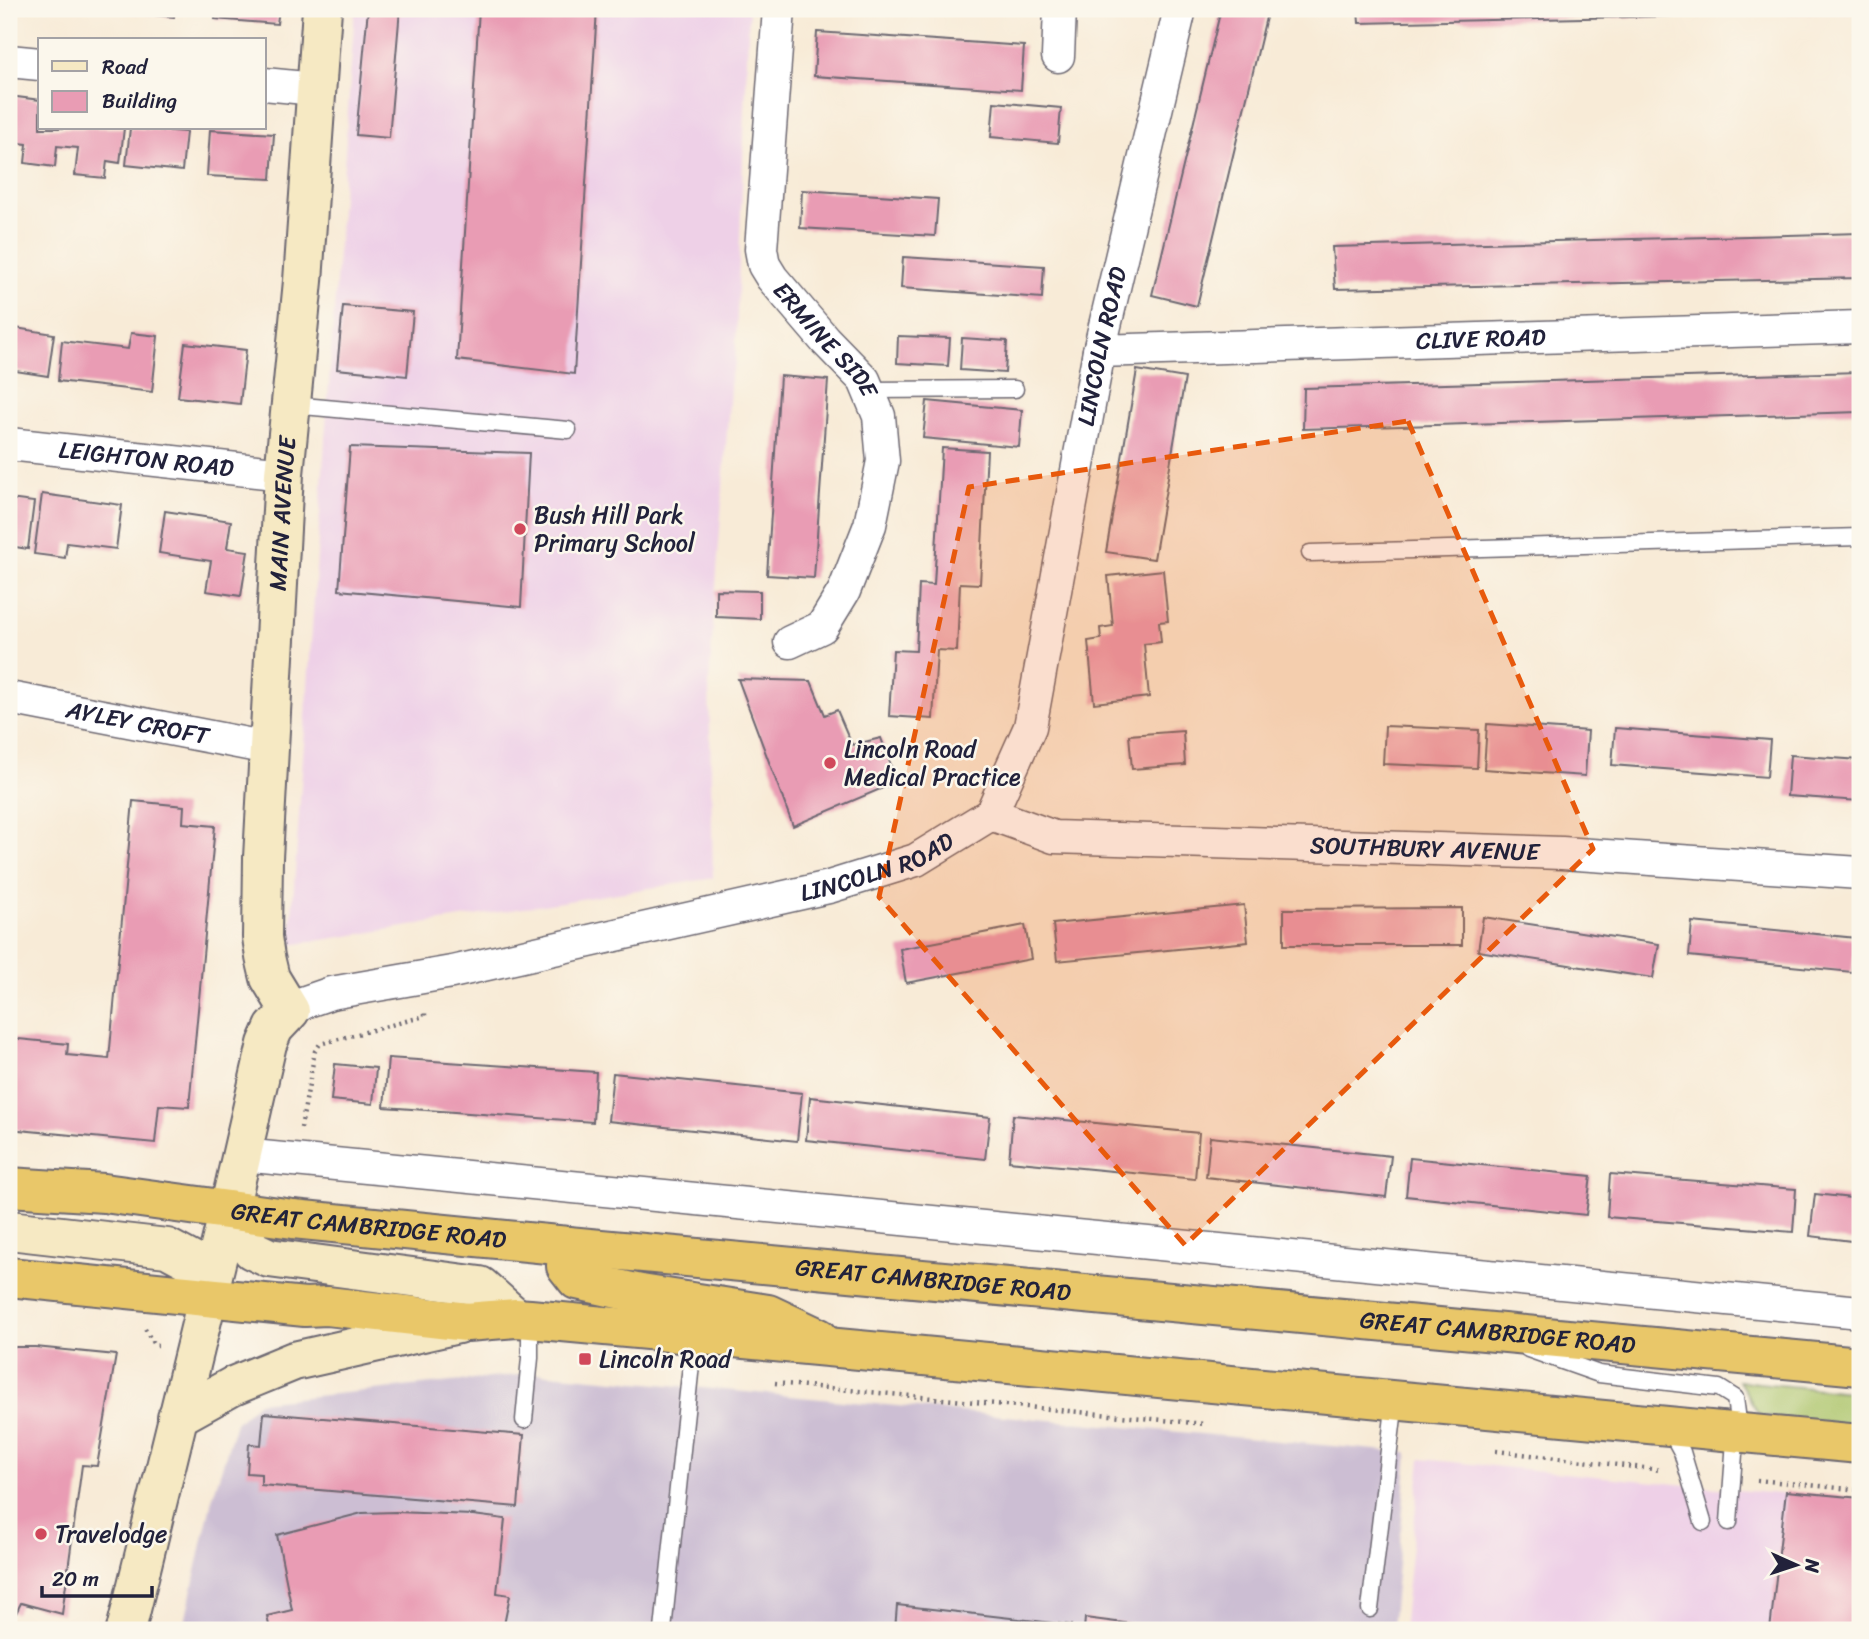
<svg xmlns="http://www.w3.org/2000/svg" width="1869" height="1639" font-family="Sriracha,sans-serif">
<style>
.built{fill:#eed0e7}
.industrial{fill:#ccbed3}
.green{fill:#acc46a;stroke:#677352;stroke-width:2}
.building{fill:#e99cb4}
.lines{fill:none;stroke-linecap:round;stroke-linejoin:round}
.lane-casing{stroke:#6d6872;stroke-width:19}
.street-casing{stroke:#6d6872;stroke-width:35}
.secondary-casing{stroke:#6d6872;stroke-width:42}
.highway-casing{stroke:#6d6872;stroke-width:42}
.path{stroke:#6d6872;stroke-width:4.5;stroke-dasharray:2 5;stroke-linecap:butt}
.lane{stroke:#fff;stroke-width:16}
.street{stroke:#fff;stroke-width:32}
.secondary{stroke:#f6e9c3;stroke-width:38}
.highway{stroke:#e9c769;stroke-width:38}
.marked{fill:#e8590c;fill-opacity:0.2;stroke:#e8590c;stroke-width:5;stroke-dasharray:14 9;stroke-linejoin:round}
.poi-dot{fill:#d1495b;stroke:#fbf7ec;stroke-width:2.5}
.labels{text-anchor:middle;stroke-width:5;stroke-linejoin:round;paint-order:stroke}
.street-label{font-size:24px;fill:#22223b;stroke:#fbf7ec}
.poi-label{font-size:24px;fill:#22223b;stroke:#fbf7ec;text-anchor:start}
</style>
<rect width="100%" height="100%" fill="#fbf7ec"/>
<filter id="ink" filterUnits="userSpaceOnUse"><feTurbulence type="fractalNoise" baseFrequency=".0143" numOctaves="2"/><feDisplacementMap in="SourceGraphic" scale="14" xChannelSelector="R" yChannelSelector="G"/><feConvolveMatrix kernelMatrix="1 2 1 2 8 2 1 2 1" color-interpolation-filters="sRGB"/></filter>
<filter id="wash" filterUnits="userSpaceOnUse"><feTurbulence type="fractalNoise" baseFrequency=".00686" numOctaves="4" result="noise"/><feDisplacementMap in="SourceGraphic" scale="28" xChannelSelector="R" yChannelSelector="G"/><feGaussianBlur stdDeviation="1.57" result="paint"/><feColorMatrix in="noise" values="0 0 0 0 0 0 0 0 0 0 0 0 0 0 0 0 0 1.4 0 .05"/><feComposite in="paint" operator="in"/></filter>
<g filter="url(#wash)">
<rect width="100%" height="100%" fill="#f8ebd7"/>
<!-- built -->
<g class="built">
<polygon points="355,9 749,9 735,365 731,374 709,683 713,878 290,945"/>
<polygon points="1421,1459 1860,1502 1860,1630 1403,1630"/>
</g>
<!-- industrial -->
<polygon class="industrial" points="538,1373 1408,1453 1392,1630 183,1630 212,1499 236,1423 258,1402"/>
<!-- green -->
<polygon class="green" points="1739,1381 1860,1393 1860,1426 1760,1416"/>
<g id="blocks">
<!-- building -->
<g class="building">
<polygon points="114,9 175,9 174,17 114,11"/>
<polygon points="216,9 279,9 277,24 215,19"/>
<polygon points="368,9 400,9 389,138 356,135"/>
<polygon points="479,9 597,9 574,374 457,360"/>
<polygon points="1221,9 1268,9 1197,306 1152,295"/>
<polygon points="1358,9 1764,9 1764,14 1359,23"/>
<polygon points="1778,9 1860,9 1860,12 1778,14"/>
<polygon points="817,32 1024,46 1021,90 814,76"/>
<polygon points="9,96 40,100 40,128 124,128 120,163 107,161 105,178 75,175 78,148 57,146 55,167 25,163 27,144 9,142"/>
<polygon points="994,102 1061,108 1058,143 991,137"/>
<polygon points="130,128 186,132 182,171 126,165"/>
<polygon points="210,130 274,134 271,179 207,176"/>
<polygon points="802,190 938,199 935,236 800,228"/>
<polygon points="1860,233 1860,278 1335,289 1332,247"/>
<polygon points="903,257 1044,266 1042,298 901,288"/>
<polygon points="343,306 413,312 407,376 337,369"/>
<polygon points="9,327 54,334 48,376 9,370"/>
<polygon points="131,333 158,336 152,392 58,381 62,341 128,349"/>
<polygon points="898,336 950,338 948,366 897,363"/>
<polygon points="962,338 1007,341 1005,373 960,370"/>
<polygon points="185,343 246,350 240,404 178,397"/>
<polygon points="1137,370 1185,378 1154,559 1106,552"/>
<polygon points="1860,372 1860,412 1303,429 1304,388"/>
<polygon points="780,376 828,380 814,578 767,575"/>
<polygon points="927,401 1022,410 1019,447 923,438"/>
<polygon points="350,447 529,453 521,607 339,590"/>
<polygon points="942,448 987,451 980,584 960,583 957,651 937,650 933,719 889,716 893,650 916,651 919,584 934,585"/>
<polygon points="42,494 122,505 116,549 67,543 65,558 34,554"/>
<polygon points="9,499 34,502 28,549 9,546"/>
<polygon points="165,511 231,521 227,548 248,551 241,596 206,591 211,561 159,553"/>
<polygon points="1163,570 1168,621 1159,622 1161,642 1144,644 1149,697 1094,703 1088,641 1101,639 1100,628 1113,626 1108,576"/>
<polygon points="716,590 760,591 760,619 716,617"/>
<polygon points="738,679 811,681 825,715 837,710 852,745 881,738 897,782 793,826"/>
<polygon points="1487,724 1588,731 1585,776 1484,769"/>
<polygon points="1385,726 1479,730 1477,768 1383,764"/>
<polygon points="1615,728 1770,740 1767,777 1612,765"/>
<polygon points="1183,731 1185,765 1132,769 1129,735"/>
<polygon points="1790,755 1860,760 1860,801 1787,796"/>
<polygon points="133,801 184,806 183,823 215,826 189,1107 159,1105 155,1143 9,1129 9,1038 68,1044 67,1055 109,1059"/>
<polygon points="1244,905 1248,942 1057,961 1053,924"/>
<polygon points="1462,908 1462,945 1284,945 1284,909"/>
<polygon points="1483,917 1659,944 1653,978 1478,951"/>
<polygon points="1692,922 1856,938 1852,972 1689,956"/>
<polygon points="1025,925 1031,959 906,983 900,949"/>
<polygon points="388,1058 596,1072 593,1122 384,1107"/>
<polygon points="335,1064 376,1068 373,1104 331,1100"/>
<polygon points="613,1073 802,1093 797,1141 608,1121"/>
<polygon points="810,1097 990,1117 985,1159 806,1140"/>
<polygon points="1013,1115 1199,1133 1195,1179 1009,1161"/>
<polygon points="1210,1137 1391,1156 1386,1197 1206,1177"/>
<polygon points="1410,1158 1591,1176 1586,1215 1406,1196"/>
<polygon points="1610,1174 1796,1189 1793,1232 1607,1217"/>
<polygon points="1815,1194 1860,1199 1860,1242 1810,1236"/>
<polygon points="9,1347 35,1347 116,1355 97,1466 82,1465 62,1614 21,1603 16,1613 9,1611"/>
<polygon points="264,1413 524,1435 518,1507 261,1485 261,1474 247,1473 249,1444 261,1445"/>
<polygon points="1786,1491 1860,1498 1860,1630 1770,1630"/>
<polygon points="395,1512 473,1515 505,1519 497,1593 510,1595 504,1625 494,1625 493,1630 270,1630 267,1616 292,1610 277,1535 362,1513"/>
<polygon points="897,1605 1071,1625 1070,1630 895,1630"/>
<polygon points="1085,1618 1170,1629 1170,1630 1084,1630"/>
</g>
</g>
</g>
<g filter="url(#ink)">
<use href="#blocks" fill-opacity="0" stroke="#6d6872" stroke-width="2"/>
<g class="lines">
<defs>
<g id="lane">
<polyline points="869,390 1015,389"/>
<polyline points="292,405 568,430"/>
<polyline points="1310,553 1860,537"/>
<polyline points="1528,1349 1599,1374 1719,1388 1735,1398 1737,1413 1729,1522"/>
<polyline points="524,1420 530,1358 530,1319"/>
<polyline points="1666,1432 1676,1441 1682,1452 1703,1522"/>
<polyline points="1370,1609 1395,1400"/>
<polyline points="663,1630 694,1336"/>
</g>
<g id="street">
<path id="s1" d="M779,9L761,249L764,265L772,278L825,340L864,380L879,416L883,461L870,525L844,591L822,627L790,642"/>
<polyline points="1058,56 1060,9"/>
<polyline points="9,61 40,64"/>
<polyline points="264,84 315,89"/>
<path id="s2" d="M1099,351L1860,327"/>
<path id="s3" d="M9,444L284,474"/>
<path id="s4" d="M9,698L268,748"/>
<path id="s5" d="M991,814L1054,837L1562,853L1860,873"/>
<path id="s6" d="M290,1011L305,1002L331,993L452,972L829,887L916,860L991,814L1030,727L1099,351L1180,9"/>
<polyline points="242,1155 1860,1312"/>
</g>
<g id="secondary">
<polyline points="229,1210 252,1250 269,1258 480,1286 516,1318"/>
<polyline points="9,1230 167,1248 195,1263 206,1297"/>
<polyline points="177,1417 233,1386 294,1361 458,1324"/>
<path id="s7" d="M126,1630L229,1210L267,1044L274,1028L290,1011L270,978L265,957L262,937L263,858L284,474L303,281L322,9"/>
</g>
<g id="highway">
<path id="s8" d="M9,1187L104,1193L293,1219L568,1246L1860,1366"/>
<polyline points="568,1246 566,1266 577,1280 641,1294 768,1314 819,1338"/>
<polyline points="9,1277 305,1307 327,1306 467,1322 516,1318 530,1319 1860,1444"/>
</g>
</defs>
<!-- lane casing -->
<use href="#lane" class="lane-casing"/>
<!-- street casing -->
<use href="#street" class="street-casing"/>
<!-- secondary casing -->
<use href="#secondary" class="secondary-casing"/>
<!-- highway casing -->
<use href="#highway" class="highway-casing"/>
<!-- path -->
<g class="path">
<polyline points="1123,9 1146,11"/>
<polyline points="301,1128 315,1051 320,1044 425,1016 425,1010"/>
<polyline points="145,1329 154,1345 158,1345"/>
<polyline points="775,1383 1205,1424"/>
<polyline points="1496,1451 1661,1470"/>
<polyline points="1757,1480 1860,1490"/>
</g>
<!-- lane -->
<use href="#lane" class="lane"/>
<!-- street -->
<use href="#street" class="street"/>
<!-- secondary -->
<use href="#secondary" class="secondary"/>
<!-- highway -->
<use href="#highway" class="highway"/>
</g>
</g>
<!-- marked area -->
<path class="marked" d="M1408,421L1593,849L1185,1245L879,897L969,487Z"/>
<!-- markers -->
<g class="poi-dot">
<circle cx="520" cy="529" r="7"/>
<circle cx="830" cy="763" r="7"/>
<rect x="578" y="1352" width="14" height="14" rx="3.5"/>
<circle cx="41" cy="1534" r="7"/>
</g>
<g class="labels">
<!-- street labels -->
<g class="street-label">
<text dy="8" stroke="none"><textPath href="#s2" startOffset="382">CLIVE ROAD</textPath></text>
<text dy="8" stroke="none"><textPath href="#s1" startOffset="354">ERMINE SIDE</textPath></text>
<text dy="8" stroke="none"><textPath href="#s6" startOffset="1216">LINCOLN ROAD</textPath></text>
<text dy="8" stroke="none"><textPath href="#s3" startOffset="138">LEIGHTON ROAD</textPath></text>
<text dy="8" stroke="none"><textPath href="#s7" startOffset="1148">MAIN AVENUE</textPath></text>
<text dy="8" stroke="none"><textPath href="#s4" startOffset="131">AYLEY CROFT</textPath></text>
<text dy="8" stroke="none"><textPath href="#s5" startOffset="438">SOUTHBURY AVENUE</textPath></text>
<text dy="8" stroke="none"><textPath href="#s6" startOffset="606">LINCOLN ROAD</textPath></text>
<text dy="8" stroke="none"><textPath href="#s8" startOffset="362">GREAT CAMBRIDGE ROAD</textPath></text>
<text dy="8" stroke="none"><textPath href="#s8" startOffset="929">GREAT CAMBRIDGE ROAD</textPath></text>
<text dy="8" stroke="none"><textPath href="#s8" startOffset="1496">GREAT CAMBRIDGE ROAD</textPath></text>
</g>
<!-- poi labels -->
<g class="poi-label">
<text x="534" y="523">Bush Hill Park<tspan x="534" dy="28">Primary School</tspan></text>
<text x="844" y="757">Lincoln Road<tspan x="844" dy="28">Medical Practice</tspan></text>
<text x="599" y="1367">Lincoln Road</text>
<text x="55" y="1542">Travelodge</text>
</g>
</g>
<!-- margin -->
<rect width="1869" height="1639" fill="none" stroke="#fbf7ec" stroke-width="35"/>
<!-- legend -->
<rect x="38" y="38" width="228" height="91" fill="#fbf7ec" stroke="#a4a2a5" stroke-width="2"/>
<rect x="52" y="61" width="35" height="10" fill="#f6e9c3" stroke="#a4a2a5" stroke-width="2"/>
<text x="102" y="74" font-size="21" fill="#22223b">Road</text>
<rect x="52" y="91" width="35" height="21" fill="#e99cb4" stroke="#a4a2a5" stroke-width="2"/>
<text x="102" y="108" font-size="21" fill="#22223b">Building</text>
<!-- north arrow -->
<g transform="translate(1796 1565) rotate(93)" stroke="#fbf7ec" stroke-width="5" paint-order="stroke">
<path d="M0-5L12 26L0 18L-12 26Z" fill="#22223b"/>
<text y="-10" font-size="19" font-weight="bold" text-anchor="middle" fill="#22223b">N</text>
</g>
<!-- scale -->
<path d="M42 1586v10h110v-10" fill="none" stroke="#22223b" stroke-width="3.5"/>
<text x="52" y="1586" font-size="21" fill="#22223b" stroke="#fbf7ec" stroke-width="5" paint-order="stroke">20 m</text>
</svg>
